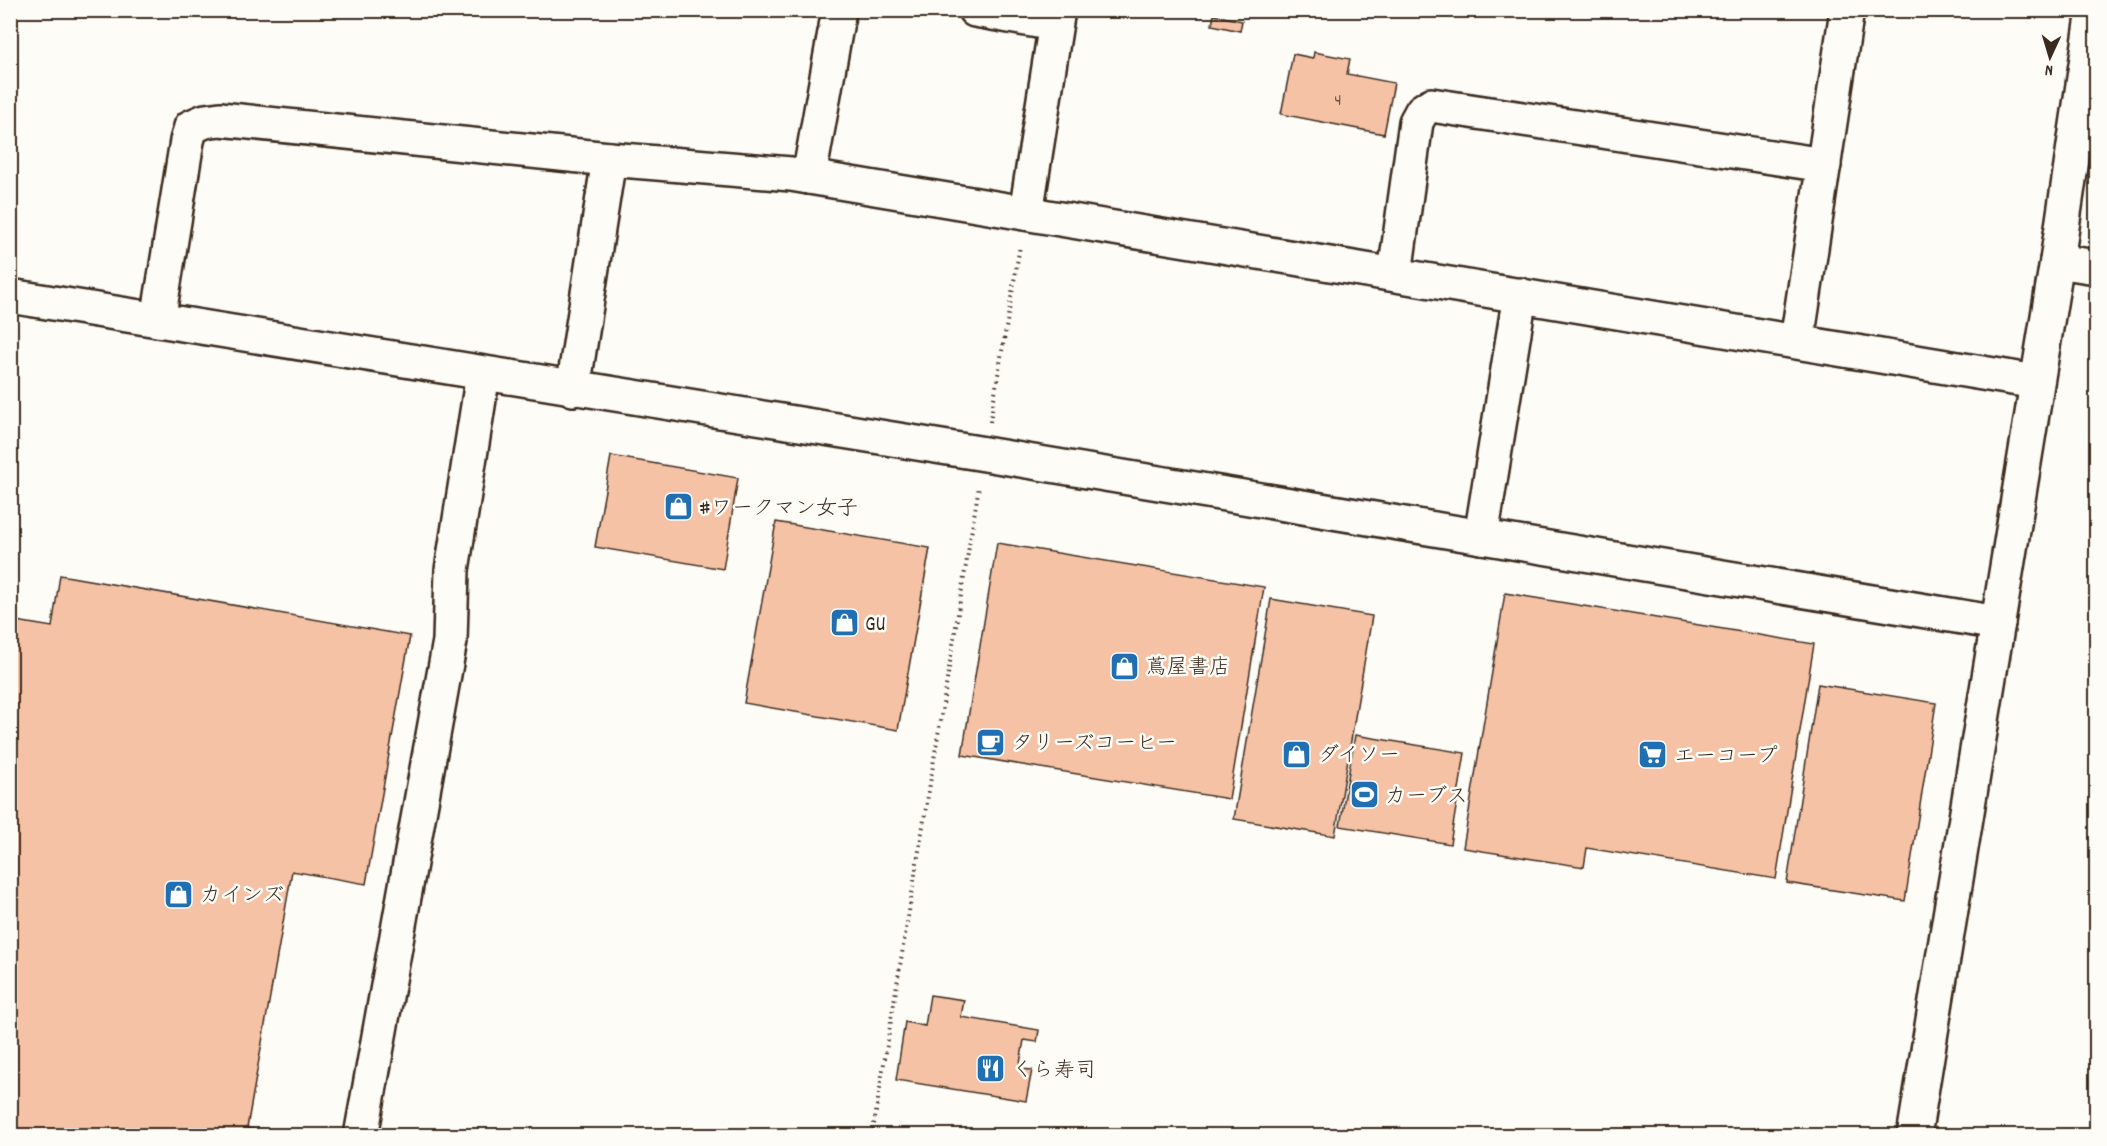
<svg xmlns="http://www.w3.org/2000/svg" width="2107" height="1146" font-family="Dekko,'Klee One',sans-serif">
<style>
.building{fill:#f5c2a6;stroke:#3b2a1e;stroke-width:1.5}
.lines{fill:none;stroke-linecap:round;stroke-linejoin:round}
.minor-casing{stroke:#3b2a1e;stroke-width:38}
.tertiary-casing{stroke:#3b2a1e;stroke-width:38}
.path{stroke:#3b2a1e;stroke-width:4;stroke-dasharray:1.5 4.5;stroke-linecap:butt}
.minor{stroke:#fdfcf7;stroke-width:33}
.tertiary{stroke:#fdfcf7;stroke-width:33}
.labels{text-anchor:middle;stroke-width:5;stroke-linejoin:round;paint-order:stroke}
.number-label{font-size:18px;fill:#6a5040}
.poi-label{font-size:21px;fill:#3b2a1e;stroke:#fdfcf7;text-anchor:start}
</style>
<rect width="100%" height="100%" fill="#fdfcf7"/>
<filter id="ink" filterUnits="userSpaceOnUse"><feTurbulence type="fractalNoise" baseFrequency=".0167" numOctaves="2"/><feDisplacementMap in="SourceGraphic" scale="12" xChannelSelector="R" yChannelSelector="G"/><feConvolveMatrix kernelMatrix="1 2 1 2 8 2 1 2 1" color-interpolation-filters="sRGB"/></filter>
<g filter="url(#ink)">
<!-- building -->
<g class="building">
<polygon points="1214,15 1242,21 1240,31 1212,25"/>
<polygon points="1314,52 1350,59 1347,74 1394,83 1384,134 1281,114 1293,54 1313,58"/>
<polygon points="611,456 738,478 723,569 595,547"/>
<polygon points="776,522 930,548 898,730 744,703"/>
<polygon points="997,543 1264,587 1229,799 962,755"/>
<polygon points="60,575 410,636 366,884 292,871 247,1128 287,1136 10,1136 10,620 52,627"/>
<polygon points="1505,593 1814,644 1776,879 1587,848 1584,867 1463,848"/>
<polygon points="1271,599 1372,616 1335,836 1234,819"/>
<polygon points="1818,684 1936,703 1905,901 1787,883"/>
<polygon points="1355,735 1465,753 1450,844 1340,826"/>
<polygon points="930,995 964,1000 961,1017 1039,1030 1037,1042 1024,1040 1019,1069 1032,1070 1026,1101 896,1080 905,1022 925,1026"/>
</g>
<g class="lines">
<defs>
<g id="minor">
<polyline points="975,10 1055,24"/>
<polyline points="809,177 839,10"/>
<polyline points="1026,213 1058,10"/>
<polyline points="2057,261 2096,267"/>
<polyline points="1395,274 1416,122 1422,111 1431,105 1824,165"/>
<polyline points="158,320 187,141 191,127 205,121 220,119 609,159 791,174 2036,382"/>
<polyline points="1797,341 1847,10"/>
<polyline points="573,389 609,159"/>
<polyline points="1481,537 1520,295"/>
<polyline points="361,1136 450,641 452,570 483,374"/>
</g>
<g id="tertiary">
<polyline points="10,296 985,454 1998,623"/>
<polyline points="1914,1136 2057,261 2094,10"/>
</g>
</defs>
<!-- minor casing -->
<use href="#minor" class="minor-casing"/>
<!-- tertiary casing -->
<use href="#tertiary" class="tertiary-casing"/>
<!-- path -->
<g class="path">
<polyline points="990,422 1020,246"/>
<polyline points="872,1136 979,486"/>
</g>
<!-- minor -->
<use href="#minor" class="minor"/>
<!-- tertiary -->
<use href="#tertiary" class="tertiary"/>
</g>
</g>
<!-- icons -->
<defs>
<symbol id="shop-square" viewBox="-11 -11 22 22"><rect x="-9" y="-9" width="18" height="18" rx="4" fill="#1f6fb2" stroke="#fdfcf7"/><path d="M-5-2.5h2.3a2.7 3.5 0 0 1 5.4 0H5L5.5 6h-11ZM-1.5-2.5h3a1.5 2.3 0 0 0-3 0Z" fill="#fff"/></symbol>
<symbol id="cafe-square" viewBox="-11 -11 22 22"><rect x="-9" y="-9" width="18" height="18" rx="4" fill="#1f6fb2" stroke="#fdfcf7"/><path d="M-5.5-4.5H6V0H3Q3 3.5 0 3.5H-2.5Q-5.5 3.5-5.5 0ZM3-3.2v2h1.7v-2ZM-6 4.5H4V6H-6Z" fill="#fff"/></symbol>
<symbol id="supermarket-square" viewBox="-11 -11 22 22"><rect x="-9" y="-9" width="18" height="18" rx="4" fill="#1f6fb2" stroke="#fdfcf7"/><path d="M-6-5.5h2.5l.6 2H6L4.5 2H-2.5L-4.4-4H-6ZM-1.5 3.2a1.3 1.3 0 1 0 .1 0ZM3 3.2a1.3 1.3 0 1 0 .1 0Z" fill="#fff"/></symbol>
<symbol id="stadium-square" viewBox="-11 -11 22 22"><rect x="-9" y="-9" width="18" height="18" rx="4" fill="#1f6fb2" stroke="#fdfcf7"/><path d="M0-5a6.5 5 0 1 0 0 10a6.5 5 0 1 0 0-10ZM-3.5-1.8h7v3.6h-7Z" fill="#fff"/></symbol>
<symbol id="restaurant-square" viewBox="-11 -11 22 22"><rect x="-9" y="-9" width="18" height="18" rx="4" fill="#1f6fb2" stroke="#fdfcf7"/><path d="M-5-6h1v4h1v-4h1v4h1v-4h1v5L-1.5 .5V6h-2V.5L-5-1ZM5-6V6H3V1.5H1.5Q1.5-4 5-6Z" fill="#fff"/></symbol>
</defs>
<g fill-rule="evenodd">
<use href="#shop-square" x="662" y="490" width="33" height="33"/>
<use href="#shop-square" x="828" y="606" width="33" height="33"/>
<use href="#shop-square" x="1108" y="650" width="33" height="33"/>
<use href="#cafe-square" x="974" y="726" width="33" height="33"/>
<use href="#shop-square" x="1280" y="738" width="33" height="33"/>
<use href="#supermarket-square" x="1636" y="738" width="33" height="33"/>
<use href="#stadium-square" x="1348" y="778" width="33" height="33"/>
<use href="#shop-square" x="162" y="878" width="33" height="33"/>
<use href="#restaurant-square" x="974" y="1052" width="33" height="33"/>
</g>
<g class="labels">
<!-- number labels -->
<g class="number-label">
<text x="1338" y="105">4</text>
</g>
<!-- poi labels -->
<g class="poi-label">
<text x="699" y="514">#ワークマン女子</text>
<text x="865" y="630">GU</text>
<text x="1146" y="673">蔦屋書店</text>
<text x="1012" y="749">タリーズコーヒー</text>
<text x="1318" y="761">ダイソー</text>
<text x="1674" y="762">エーコープ</text>
<text x="1385" y="802">カーブス</text>
<text x="200" y="901">カインズ</text>
<text x="1012" y="1076">くら寿司</text>
</g>
</g>
<!-- margin -->
<rect width="2107" height="1146" fill="none" stroke="#fdfcf7" stroke-width="36"/>
<rect x="18" y="18" width="2071" height="1110" fill="none" stroke="#3b2a1e" stroke-width="2" filter="url(#ink)"/>
<!-- north arrow -->
<g transform="translate(2050 57) rotate(184)" stroke="#fdfcf7" stroke-width="4.5" paint-order="stroke">
<path d="M0-4.5L10 22L0 15L-10 22Z" fill="#3b2a1e"/>
<text y="-9" font-size="16" font-weight="bold" text-anchor="middle" fill="#3b2a1e">N</text>
</g>
</svg>
